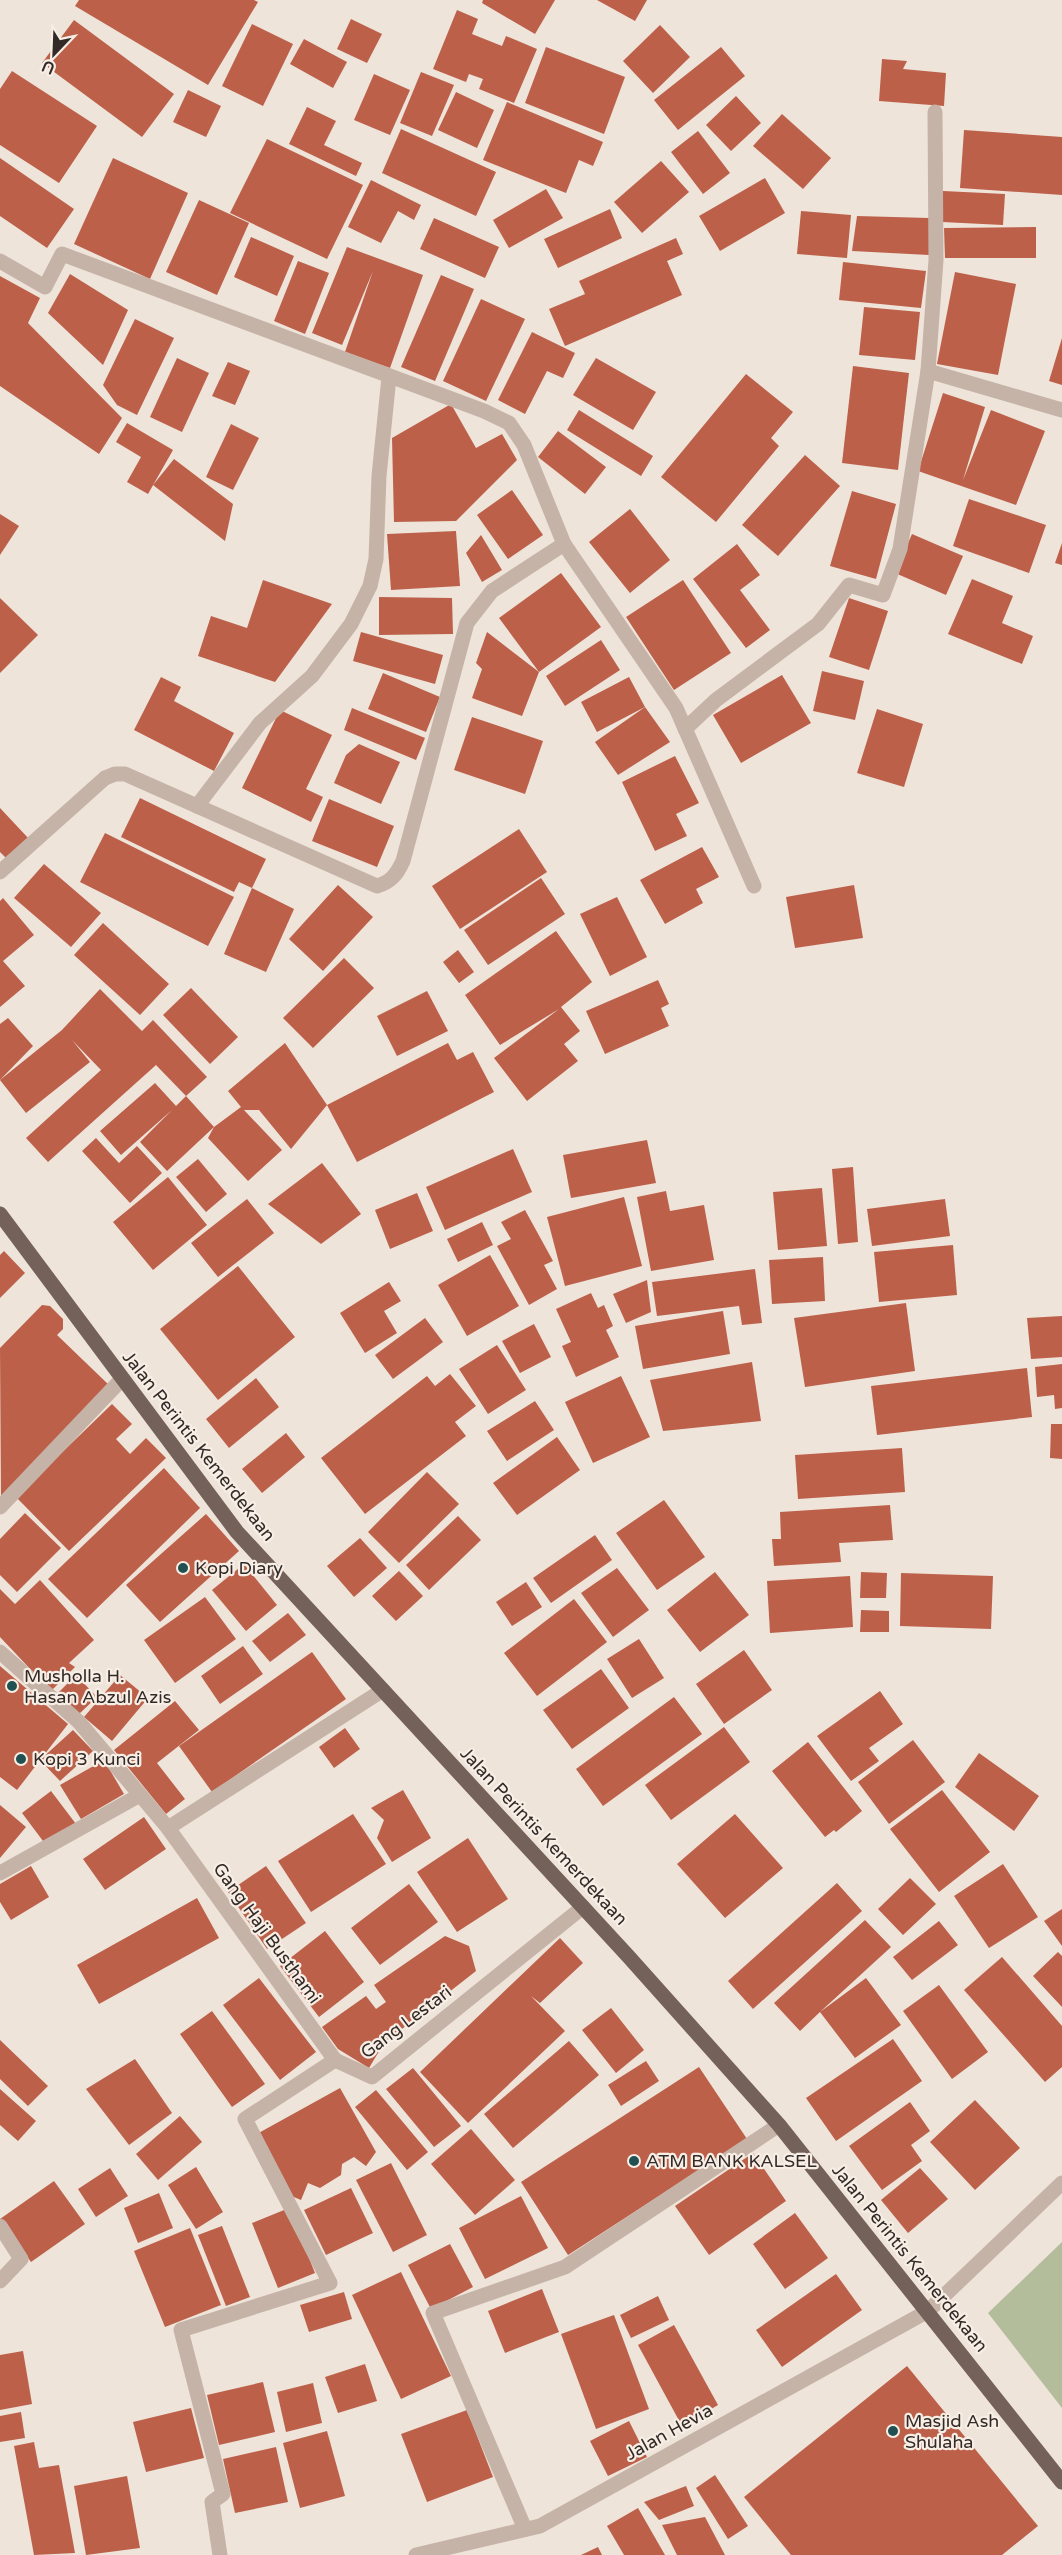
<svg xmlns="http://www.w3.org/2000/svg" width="1062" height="2555" font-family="'Varela Round',sans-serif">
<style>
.green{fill:#b3bd9b}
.building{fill:#bc604a}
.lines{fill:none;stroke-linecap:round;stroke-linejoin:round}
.minor{stroke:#c6b3a7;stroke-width:15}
.major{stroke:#746159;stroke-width:15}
.poi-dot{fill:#205051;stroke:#f7eee5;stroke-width:2}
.labels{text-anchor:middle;stroke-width:4.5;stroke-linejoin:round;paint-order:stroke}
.street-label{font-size:18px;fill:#332a27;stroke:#f7eee5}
.poi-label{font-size:18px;fill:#332a27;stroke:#f7eee5;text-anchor:start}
</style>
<rect width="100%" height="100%" fill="#efe4da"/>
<!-- green -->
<polygon class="green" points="1062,2242 1062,2408 988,2313"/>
<!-- building -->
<g class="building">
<polygon points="79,0 254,0 258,2 208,85 75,6"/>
<polygon points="483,0 555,0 535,34 482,3"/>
<polygon points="597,0 647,0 635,21"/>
<polygon points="457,10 478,19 472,34 502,46 506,36 537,49 514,103 479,89 483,79 469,74 466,82 433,69"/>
<polygon points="351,19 382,34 367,63 337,49"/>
<polygon points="74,20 174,94 142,137 42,63"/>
<polygon points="252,24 293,44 263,106 222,86"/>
<polygon points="660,25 690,57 653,93 623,61"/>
<polygon points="304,39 347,62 333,88 290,64"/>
<polygon points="546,47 625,77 604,134 525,103"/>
<polygon points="721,47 745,76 678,130 654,100"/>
<polygon points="882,59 907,61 903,69 946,73 944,106 879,101"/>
<polygon points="12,71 97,126 59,183 0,145 0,89"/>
<polygon points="421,72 454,85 432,136 400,123"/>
<polygon points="374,74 410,90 390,135 354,120"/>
<polygon points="188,90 221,106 206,137 173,122"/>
<polygon points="456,92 494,110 477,148 438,130"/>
<polygon points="736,96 761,123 731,151 706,125"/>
<polygon points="507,102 603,142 593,166 579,160 566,193 483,160"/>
<polygon points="307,107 336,121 324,145 362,163 356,176 289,144"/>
<polygon points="782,114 831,158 803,189 753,146"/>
<polygon points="401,129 496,172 476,216 382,173"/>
<polygon points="964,130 1062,137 1062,195 960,188"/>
<polygon points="698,131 730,173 703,194 671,152"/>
<polygon points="267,139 363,185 327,259 230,213"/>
<polygon points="0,158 74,209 47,248 0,216"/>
<polygon points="113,158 188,193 150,279 74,244"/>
<polygon points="661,161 689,192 642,233 614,202"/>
<polygon points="765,178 785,213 720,251 699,216"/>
<polygon points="371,180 421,205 414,220 398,211 381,243 348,227"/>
<polygon points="546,189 563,218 509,248 493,220"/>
<polygon points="943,191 1005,194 1003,225 942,222"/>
<polygon points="199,200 249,223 217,295 166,272"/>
<polygon points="610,209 622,238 558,268 544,239"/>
<polygon points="801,211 851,215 847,258 797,254"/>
<polygon points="857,216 929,218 929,255 852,251"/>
<polygon points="434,218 499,247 485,278 420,249"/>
<polygon points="1036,227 1036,258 945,258 944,228"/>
<polygon points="251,237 294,256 277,296 234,277"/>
<polygon points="676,238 683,254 667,261 682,295 565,346 549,309 585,294 579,281"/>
<polygon points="347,247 423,275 390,368 345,352 373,271 342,345 312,333"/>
<polygon points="298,261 329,273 305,334 274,321"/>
<polygon points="843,262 926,271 921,308 839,300"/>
<polygon points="955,272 1016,284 998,375 937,364"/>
<polygon points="70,274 128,310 103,365 48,313"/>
<polygon points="441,275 474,289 435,381 401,367"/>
<polygon points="0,276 40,298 28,323 122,418 99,454 0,386"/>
<polygon points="481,299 525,319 486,401 443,381"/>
<polygon points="864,307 920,312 915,360 859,355"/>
<polygon points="135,319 174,338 137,415 117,405 103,385"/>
<polygon points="532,332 575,353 563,378 547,371 525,414 498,400"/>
<polygon points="1062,338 1062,385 1049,381"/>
<polygon points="177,358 209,373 182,432 150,417"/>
<polygon points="596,358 656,392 633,430 573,395"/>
<polygon points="228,362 250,371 235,405 212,396"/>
<polygon points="853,366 909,373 898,470 842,463"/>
<polygon points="746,374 793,412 771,438 779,446 716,522 661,477"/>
<polygon points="943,393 985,407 963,480 991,410 1045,431 1016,505 918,471"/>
<polygon points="451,404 476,448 502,434 517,460 456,521 394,522 392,438"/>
<polygon points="579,410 653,456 641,476 567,430"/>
<polygon points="127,423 173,450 148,494 127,482 141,457 116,442"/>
<polygon points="231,424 259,438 233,490 206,477"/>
<polygon points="558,431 606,467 585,494 538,457"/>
<polygon points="805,455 840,486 778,556 742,525"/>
<polygon points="174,459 233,504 225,541 153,485"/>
<polygon points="512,490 543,535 508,559 477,515"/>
<polygon points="852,491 896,504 876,579 830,566"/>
<polygon points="969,499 1046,525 1029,573 953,546"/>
<polygon points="630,509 670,560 630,593 589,542"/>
<polygon points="0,514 19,526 0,555"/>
<polygon points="456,531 460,586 391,590 387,534"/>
<polygon points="912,534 963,556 946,595 895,573"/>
<polygon points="481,535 502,570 482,582 466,553"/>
<polygon points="1062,543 1062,565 1055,563"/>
<polygon points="737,544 760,575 740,590 770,630 746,648 693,579"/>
<polygon points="561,573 601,627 539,672 499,618"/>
<polygon points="972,579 1013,596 1002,623 1033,636 1022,664 948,634"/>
<polygon points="263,580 332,604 275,682 198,656 211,616 247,628"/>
<polygon points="683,580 731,653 674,690 626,617"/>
<polygon points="379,597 452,598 453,634 379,635"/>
<polygon points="0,598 38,635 0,673"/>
<polygon points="849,598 888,611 869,670 829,657"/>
<polygon points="361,632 443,655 435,684 353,661"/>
<polygon points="487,632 539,672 522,716 472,698 482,669 476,663"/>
<polygon points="601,640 620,670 565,706 546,676"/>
<polygon points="822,671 864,681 855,720 813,711"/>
<polygon points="383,673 440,697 426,732 368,709"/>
<polygon points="782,675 811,723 741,763 713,715"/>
<polygon points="161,677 181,687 174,701 234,733 214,771 134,730"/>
<polygon points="629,677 645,707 597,732 581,702"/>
<polygon points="645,707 670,742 618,775 595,742"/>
<polygon points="352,708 425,738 416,760 344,730"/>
<polygon points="877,709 923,724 904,787 857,773"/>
<polygon points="280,710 332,735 306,789 323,797 311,822 242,788"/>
<polygon points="472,717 543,741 525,794 454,770"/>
<polygon points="359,744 400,762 381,804 334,783 346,755"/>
<polygon points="675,756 699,803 676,814 687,836 655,851 622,782"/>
<polygon points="140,798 266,859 252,888 239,882 234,892 121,837"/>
<polygon points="329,799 394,826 377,867 312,841"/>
<polygon points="0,808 30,840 8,860 0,852"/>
<polygon points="519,829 547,872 460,929 432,886"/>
<polygon points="105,833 234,897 208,946 80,882"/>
<polygon points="702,847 719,877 696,889 703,903 665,924 640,880"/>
<polygon points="44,864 101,913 71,947 14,898"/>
<polygon points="541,878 565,914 488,965 464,930"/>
<polygon points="338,885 373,917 323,971 289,939"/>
<polygon points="854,885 863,938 795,948 786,897"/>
<polygon points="252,888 294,909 266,972 224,954"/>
<polygon points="617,897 647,957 610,976 580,914"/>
<polygon points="3,898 34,935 3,961 25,986 0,1007 0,901"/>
<polygon points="103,923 169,984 140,1015 74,955"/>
<polygon points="556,931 592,982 561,1007 580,1031 564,1044 578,1061 527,1101 494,1058 559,1009 500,1045 465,995"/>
<polygon points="458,950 474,972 459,983 443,962"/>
<polygon points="344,958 374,988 313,1048 283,1018"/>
<polygon points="658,980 669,1004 661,1008 669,1026 605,1054 586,1011"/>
<polygon points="191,988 238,1037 210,1064 163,1015"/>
<polygon points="100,989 142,1031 153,1020 207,1077 186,1096 156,1065 48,1162 26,1138 101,1070 72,1040 90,1062 26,1113 0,1080 62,1030"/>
<polygon points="427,991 448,1031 397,1056 377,1016"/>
<polygon points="8,1018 33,1046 0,1080 0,1024"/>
<polygon points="285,1043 327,1105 448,1043 457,1060 473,1052 494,1092 357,1162 327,1105 291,1149 259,1110 244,1110 282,1150 248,1181 208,1138 214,1127 241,1107 228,1091"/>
<polygon points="155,1083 176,1106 186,1096 214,1127 167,1171 140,1142 172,1110 121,1155 100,1131"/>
<polygon points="96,1138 119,1163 137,1146 162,1173 130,1203 82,1151"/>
<polygon points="647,1140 656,1183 571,1198 563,1155"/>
<polygon points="513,1149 532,1192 445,1230 426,1187"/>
<polygon points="198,1159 227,1194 206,1212 176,1177"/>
<polygon points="322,1163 361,1214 321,1244 268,1204"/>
<polygon points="853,1167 858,1242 838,1244 832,1169"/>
<polygon points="168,1177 207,1225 153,1270 113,1222"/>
<polygon points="822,1188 827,1246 778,1250 773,1192"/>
<polygon points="666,1191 670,1211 704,1205 714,1260 651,1271 637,1197"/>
<polygon points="417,1193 433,1231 390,1249 375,1210"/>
<polygon points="624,1197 642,1266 565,1286 547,1217"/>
<polygon points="247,1199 274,1233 218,1277 191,1243"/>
<polygon points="945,1199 950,1236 872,1246 867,1209"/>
<polygon points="525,1210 553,1261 544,1265 557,1289 529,1305 497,1246 511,1239 501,1222"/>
<polygon points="482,1222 493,1245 458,1262 447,1239"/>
<polygon points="953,1245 957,1295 879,1302 874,1252"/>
<polygon points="4,1251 25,1273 0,1298 0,1255"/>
<polygon points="490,1255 519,1306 467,1336 438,1285"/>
<polygon points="823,1257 825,1301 772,1304 769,1260"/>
<polygon points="238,1266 295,1337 218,1400 160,1329"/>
<polygon points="755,1269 762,1323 742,1325 739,1306 657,1316 652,1282"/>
<polygon points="647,1280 651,1312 626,1323 613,1294"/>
<polygon points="389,1282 401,1301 384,1311 397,1333 365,1353 340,1313"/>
<polygon points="591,1293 598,1308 604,1305 613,1326 606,1330 619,1357 576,1377 562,1346 571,1342 556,1309"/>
<polygon points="906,1303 915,1371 805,1387 794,1318"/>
<polygon points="42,1305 50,1306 63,1319 63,1329 57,1335 110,1386 1,1496 0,1348"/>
<polygon points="723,1311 730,1354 643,1369 635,1326"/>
<polygon points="1062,1316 1062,1357 1031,1359 1027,1318"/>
<polygon points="425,1318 443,1342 393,1379 375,1355"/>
<polygon points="534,1324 551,1357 520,1373 502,1341"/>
<polygon points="497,1345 526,1390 488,1414 459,1369"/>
<polygon points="752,1362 761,1421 663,1431 650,1380"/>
<polygon points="1062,1364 1062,1408 1055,1409 1054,1395 1037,1397 1035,1367"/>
<polygon points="1027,1368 1032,1417 877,1435 871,1386"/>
<polygon points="450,1374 476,1406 455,1422 466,1436 365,1514 321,1458 427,1376 435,1386"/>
<polygon points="621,1376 650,1437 593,1463 565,1402"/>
<polygon points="256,1378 279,1407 229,1448 206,1419"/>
<polygon points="535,1401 554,1430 507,1461 487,1431"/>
<polygon points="112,1404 132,1424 116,1439 130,1454 146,1438 166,1458 69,1551 16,1497"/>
<polygon points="1051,1424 1062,1424 1062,1459 1050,1458"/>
<polygon points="286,1433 305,1457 262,1493 242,1469"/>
<polygon points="557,1437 580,1470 517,1515 493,1483"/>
<polygon points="902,1448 905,1492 798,1499 795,1455"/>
<polygon points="164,1468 200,1508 87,1618 48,1579"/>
<polygon points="427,1472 459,1504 399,1563 368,1532"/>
<polygon points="664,1500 705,1557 657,1590 616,1533"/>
<polygon points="890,1505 893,1540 839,1543 841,1562 774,1566 772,1539 781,1539 780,1512"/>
<polygon points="25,1513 61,1548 17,1592 0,1575 0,1539"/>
<polygon points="206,1514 239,1551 160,1622 126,1585"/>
<polygon points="458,1516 481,1540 429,1590 406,1565"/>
<polygon points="595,1535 612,1560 551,1603 533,1578"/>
<polygon points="360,1538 387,1568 354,1597 327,1566"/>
<polygon points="244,1564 277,1605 246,1631 212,1590"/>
<polygon points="617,1568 649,1610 613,1637 581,1593"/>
<polygon points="399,1571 423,1596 396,1621 372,1596"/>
<polygon points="715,1572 749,1615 700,1652 667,1610"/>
<polygon points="861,1572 887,1573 886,1598 860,1598"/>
<polygon points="901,1573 993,1576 991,1629 900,1626"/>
<polygon points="850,1576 853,1627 770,1633 767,1581"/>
<polygon points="40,1580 94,1640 69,1663 75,1667 51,1691 0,1637 0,1589 15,1604"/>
<polygon points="526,1582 542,1607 512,1626 496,1602"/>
<polygon points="205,1597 236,1639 175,1683 144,1640"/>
<polygon points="574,1599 607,1642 537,1696 504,1653"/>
<polygon points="861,1610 889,1611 889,1632 860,1632"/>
<polygon points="288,1613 306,1635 270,1662 252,1641"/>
<polygon points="639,1639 664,1678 632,1698 607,1659"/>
<polygon points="243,1646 263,1674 220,1704 201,1676"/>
<polygon points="744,1650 772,1690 724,1724 696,1684"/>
<polygon points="312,1652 346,1699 212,1792 179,1746"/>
<polygon points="0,1666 68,1724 17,1790 0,1777"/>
<polygon points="601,1669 629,1708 572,1749 543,1710"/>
<polygon points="76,1675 97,1697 79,1714 58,1693"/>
<polygon points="120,1675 148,1698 112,1741 84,1717"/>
<polygon points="880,1691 903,1724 869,1748 879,1761 851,1781 817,1736"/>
<polygon points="674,1697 702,1734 603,1806 576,1769"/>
<polygon points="175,1701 199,1730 157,1763 185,1799 166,1814 114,1750"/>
<polygon points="724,1727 750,1762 671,1820 645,1785"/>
<polygon points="345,1728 360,1749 334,1768 319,1747"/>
<polygon points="73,1730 93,1751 60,1781 40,1760"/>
<polygon points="913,1740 945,1782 889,1824 858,1782"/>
<polygon points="808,1742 862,1811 836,1832 834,1830 825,1837 772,1771"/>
<polygon points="979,1753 1039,1796 1014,1831 955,1787"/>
<polygon points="104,1760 124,1794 81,1819 60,1785"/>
<polygon points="403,1790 431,1838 392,1862 377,1838 384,1820 371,1808"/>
<polygon points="942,1790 990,1852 939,1892 890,1829"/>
<polygon points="51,1791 76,1824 46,1845 22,1813"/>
<polygon points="0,1805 26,1827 0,1858"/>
<polygon points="353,1814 386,1864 311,1912 278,1861"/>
<polygon points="735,1814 783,1868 725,1918 677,1864"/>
<polygon points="144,1817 166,1849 105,1890 83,1859"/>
<polygon points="468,1838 508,1899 457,1932 417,1872"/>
<polygon points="1003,1864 1038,1917 989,1948 954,1896"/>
<polygon points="31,1866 49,1897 11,1920 0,1902 0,1884"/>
<polygon points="266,1866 306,1923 267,1949 228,1892"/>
<polygon points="910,1878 936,1904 903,1935 878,1909"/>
<polygon points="837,1883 862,1911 753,2009 728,1981"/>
<polygon points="409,1884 438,1922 380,1965 351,1928"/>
<polygon points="197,1898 219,1938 99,2004 77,1965"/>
<polygon points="1062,1909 1062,1946 1044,1921"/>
<polygon points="865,1920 891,1947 820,2012 866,1978 901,2025 855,2058 820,2012 800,2031 774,2003"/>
<polygon points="939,1921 958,1945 912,1980 893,1957"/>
<polygon points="325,1931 364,1982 319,2017 280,1966"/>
<polygon points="445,1936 469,1946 476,1971 384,2043 369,2068 338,2049 322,2027 366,1996 376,2009 386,2002 374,1985"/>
<polygon points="560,1938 583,1963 540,2003 531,1996 565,2031 468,2123 420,2072"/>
<polygon points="1058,1952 1062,1956 1062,2007 1033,1976"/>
<polygon points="1002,1957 1062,2026 1062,2067 1045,2082 964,1990"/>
<polygon points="259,1978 316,2052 280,2080 223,2005"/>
<polygon points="939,1985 988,2052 952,2079 903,2011"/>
<polygon points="611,2008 644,2050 616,2073 582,2030"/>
<polygon points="212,2011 265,2084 232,2107 180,2034"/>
<polygon points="893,2039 922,2081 836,2141 806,2098"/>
<polygon points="0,2040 48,2086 28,2106 0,2079"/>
<polygon points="569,2041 599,2075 513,2148 484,2114"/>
<polygon points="135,2059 172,2113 129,2145 86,2089"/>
<polygon points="646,2061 659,2081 621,2106 608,2085"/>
<polygon points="699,2067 747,2139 568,2255 521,2182"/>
<polygon points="413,2068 461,2126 434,2147 386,2089"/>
<polygon points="340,2088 376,2152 366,2166 354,2157 342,2164 341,2175 320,2188 308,2183 301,2200 289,2195 255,2135"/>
<polygon points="0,2089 36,2121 18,2141 0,2125"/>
<polygon points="376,2090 428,2152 407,2170 355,2107"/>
<polygon points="975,2100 1020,2148 975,2190 930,2142"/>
<polygon points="910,2102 930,2131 911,2145 922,2161 882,2190 849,2146"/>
<polygon points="180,2116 202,2142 158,2180 136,2154"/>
<polygon points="471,2129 515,2180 475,2215 431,2164"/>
<polygon points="753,2153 786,2201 709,2255 675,2206"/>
<polygon points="391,2163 427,2235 393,2252 356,2180"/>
<polygon points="196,2167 223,2212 196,2229 168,2185"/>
<polygon points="110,2168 128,2196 96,2217 78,2189"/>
<polygon points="920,2168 948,2199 908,2233 881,2200"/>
<polygon points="54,2181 85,2224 31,2262 0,2219"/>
<polygon points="351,2188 373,2233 326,2255 304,2210"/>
<polygon points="159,2193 173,2228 138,2243 124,2208"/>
<polygon points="521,2196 548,2248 485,2279 459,2228"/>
<polygon points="289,2208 315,2273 278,2288 252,2223"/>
<polygon points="795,2213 828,2258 785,2289 753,2244"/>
<polygon points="222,2226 250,2297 226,2306 198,2235"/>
<polygon points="190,2228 221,2305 165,2327 134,2251"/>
<polygon points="450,2244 473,2287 431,2309 408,2265"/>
<polygon points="401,2272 451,2376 401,2399 352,2295"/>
<polygon points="836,2274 862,2310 782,2367 756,2330"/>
<polygon points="542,2289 559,2332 505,2353 488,2311"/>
<polygon points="344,2292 352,2319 309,2332 300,2305"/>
<polygon points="658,2296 669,2320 631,2338 620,2315"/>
<polygon points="614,2315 649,2409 596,2429 561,2334"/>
<polygon points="674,2325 718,2405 682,2426 638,2345"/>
<polygon points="23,2351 32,2404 0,2410 0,2355"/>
<polygon points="365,2364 377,2401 338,2413 325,2377"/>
<polygon points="907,2366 1038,2526 1002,2555 791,2555 744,2497"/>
<polygon points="263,2382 275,2432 219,2445 207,2395"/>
<polygon points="313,2383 322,2423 286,2432 277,2392"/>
<polygon points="191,2408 204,2458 146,2472 133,2422"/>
<polygon points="467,2410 493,2477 427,2502 401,2434"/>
<polygon points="21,2412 25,2438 0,2442 0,2416"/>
<polygon points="629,2421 647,2457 608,2476 590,2441"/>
<polygon points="327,2431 345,2496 300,2508 283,2443"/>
<polygon points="34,2442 39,2468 59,2465 75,2553 34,2555 14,2446"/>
<polygon points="276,2447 288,2502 235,2513 223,2459"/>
<polygon points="715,2475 748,2526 728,2539 696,2488"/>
<polygon points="127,2476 140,2548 86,2555 74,2486"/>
<polygon points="686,2486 694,2506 659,2520 644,2502"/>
<polygon points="638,2508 665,2555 624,2555 607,2526"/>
<polygon points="705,2517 725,2555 677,2555 662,2525"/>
<polygon points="598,2547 602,2555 581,2555"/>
</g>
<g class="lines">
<!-- minor -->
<g class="minor">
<polyline points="0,261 45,287 62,254 484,411 509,423 524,445 564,544 676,708 754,886"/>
<polyline points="928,371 1062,410"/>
<polyline points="685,729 716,700 818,624 849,585 883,595 900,549 928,371 936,260 935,112"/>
<polyline points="197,806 260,723 312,676 351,624 370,586 376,559 379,476 389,377"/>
<path d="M0,872L105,778L115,774H125L377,886C391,882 397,874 403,861L467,623L492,591L564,544"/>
<polyline points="0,1507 122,1379"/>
<polyline points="0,1652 79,1722 168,1828 383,1690"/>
<polyline points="168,1828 335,2060"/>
<polyline points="0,1873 140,1795"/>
<polyline points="335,2060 372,2077 583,1907"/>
<polyline points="0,2226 21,2259 0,2281"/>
<polyline points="525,2529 433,2313 565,2267 779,2125"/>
<polyline points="220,2555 212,2502 223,2494 181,2330 330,2283 245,2119 335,2060"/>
<polyline points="416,2555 540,2526 928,2311 1062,2183"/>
</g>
<!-- major -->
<polyline class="major" points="0,1214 237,1532 628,1956 779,2125 1062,2482"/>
</g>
<!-- markers -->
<g class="poi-dot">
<circle cx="183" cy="1568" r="6"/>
<circle cx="12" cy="1686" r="6"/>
<circle cx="21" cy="1759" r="6"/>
<circle cx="634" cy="2161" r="6"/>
<circle cx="893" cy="2431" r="6"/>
</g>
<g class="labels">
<!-- street labels -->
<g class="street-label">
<text transform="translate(199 1446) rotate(52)" y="6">Jalan Perintis Kemerdekaan</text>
<text transform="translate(544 1836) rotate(47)" y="6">Jalan Perintis Kemerdekaan</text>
<text transform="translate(267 1933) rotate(54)" y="6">Gang Haji Busthami</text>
<text transform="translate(406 2022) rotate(-37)" y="6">Gang Lestari</text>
<text transform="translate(910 2258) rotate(51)" y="6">Jalan Perintis Kemerdekaan</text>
<text transform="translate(669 2432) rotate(-29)" y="6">Jalan Hevia</text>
</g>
<!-- poi labels -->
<g class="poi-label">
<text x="195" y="1574">Kopi Diary</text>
<text x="24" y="1682">Musholla H.<tspan x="24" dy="21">Hasan Abzul Azis</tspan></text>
<text x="33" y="1765">Kopi 3 Kunci</text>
<text x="646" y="2167">ATM BANK KALSEL</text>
<text x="905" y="2427">Masjid Ash<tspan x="905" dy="21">Shulaha</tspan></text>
</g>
</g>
<!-- north arrow -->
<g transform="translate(54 54) rotate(203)" stroke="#f7eee5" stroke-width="4.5" paint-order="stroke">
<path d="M0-4.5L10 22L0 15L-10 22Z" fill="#332a27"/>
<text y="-9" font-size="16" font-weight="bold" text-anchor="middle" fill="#332a27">U</text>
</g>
</svg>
